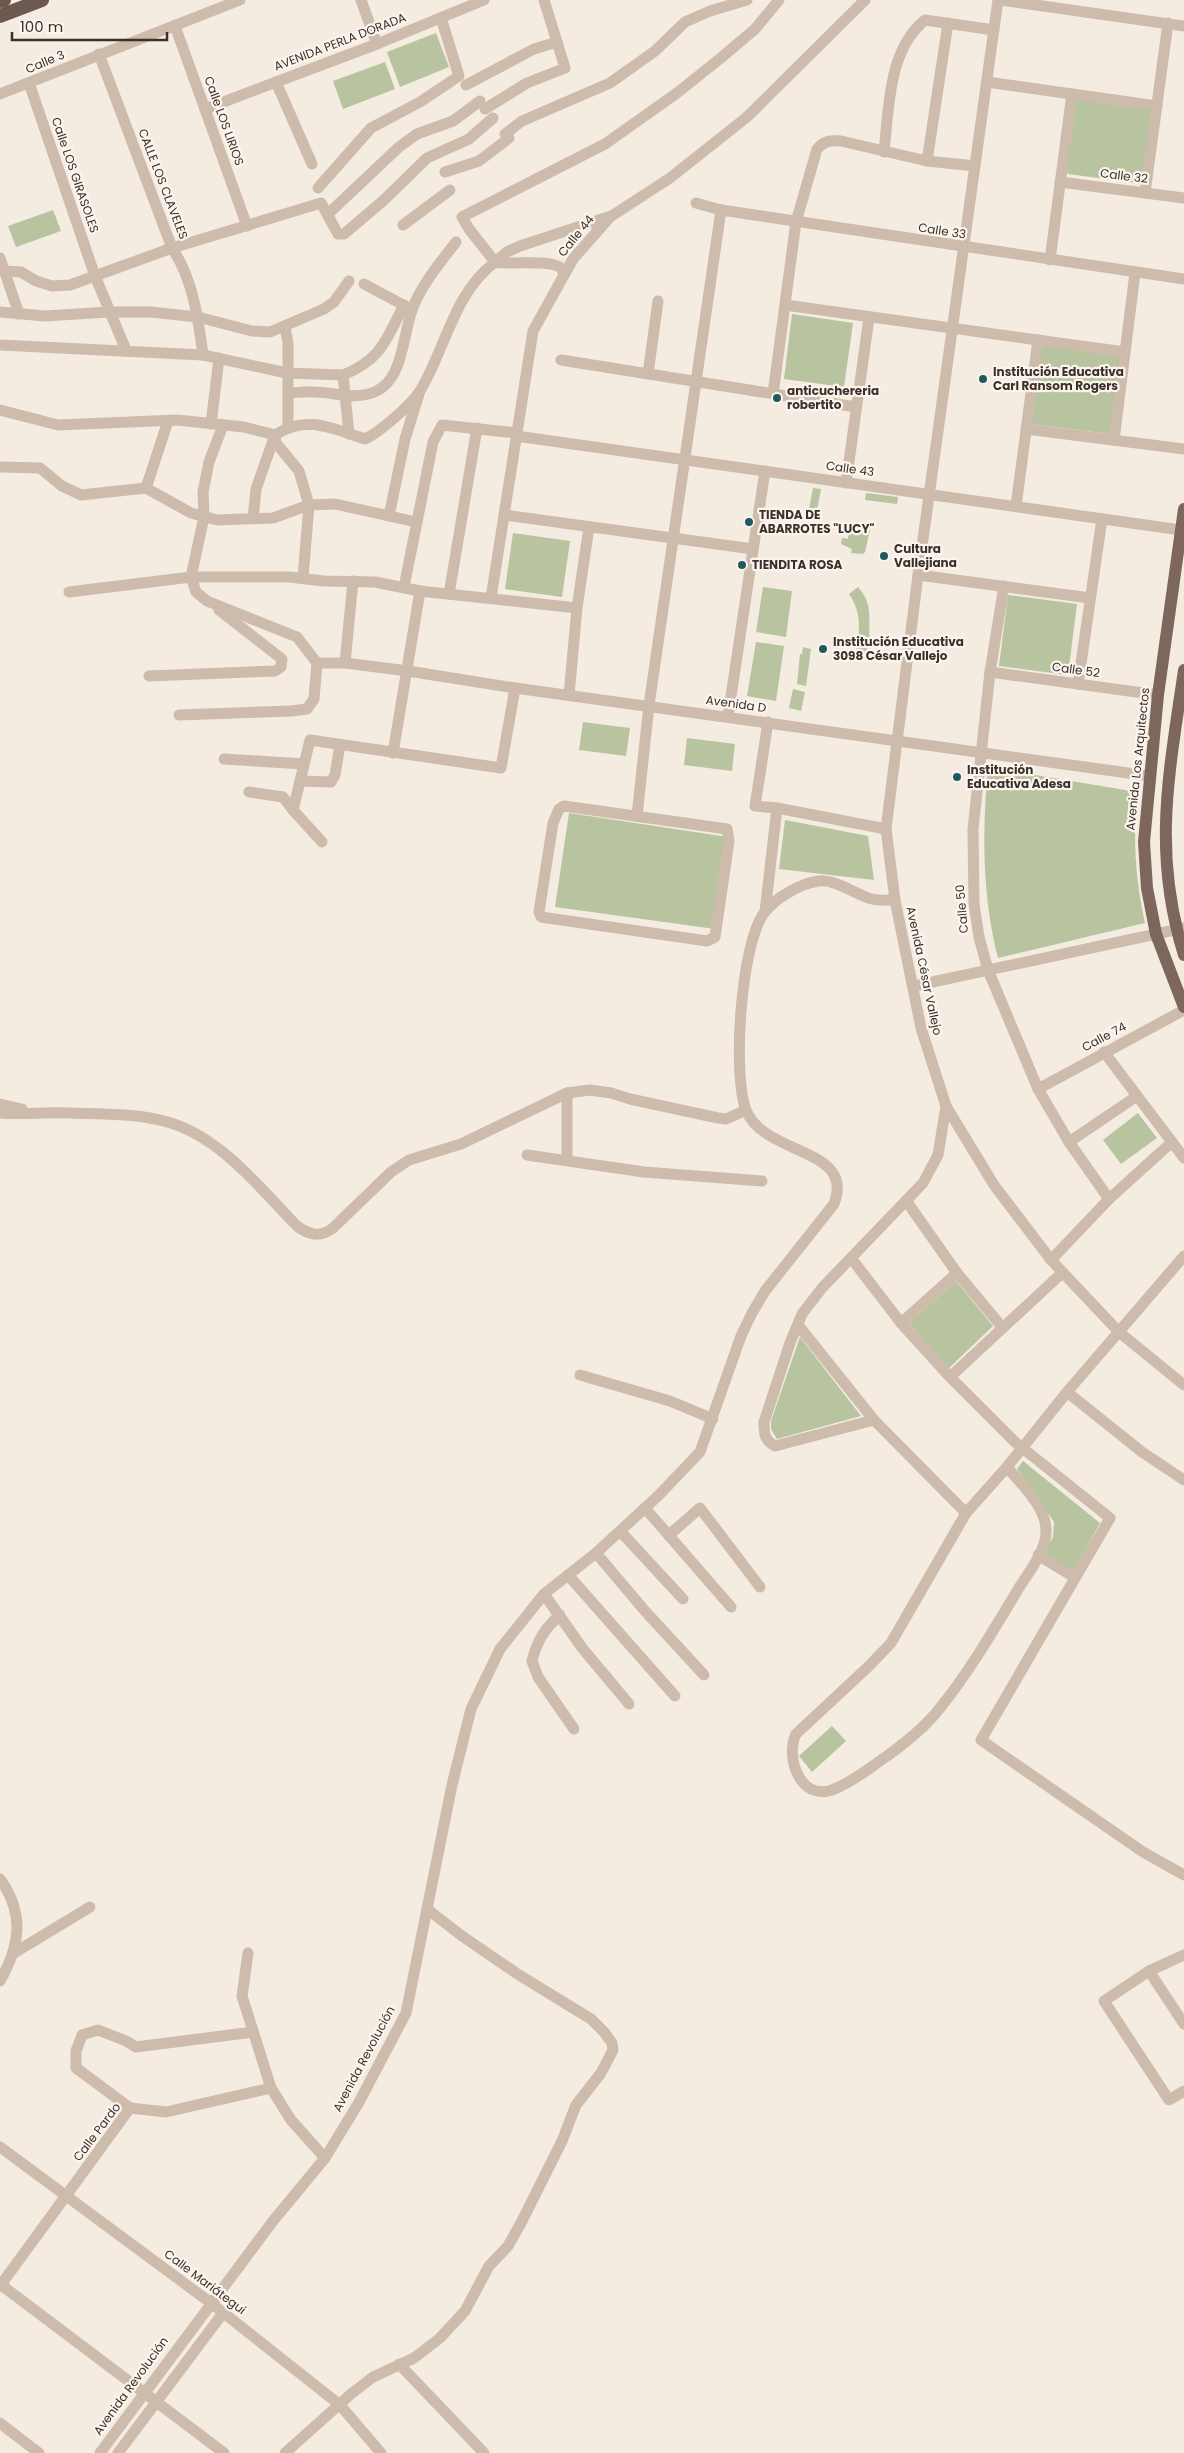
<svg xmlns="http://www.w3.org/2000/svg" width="1184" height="2453" font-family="Poppins,sans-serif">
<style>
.green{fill:#b8c4a0}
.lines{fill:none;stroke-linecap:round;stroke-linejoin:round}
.minor{stroke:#cdbbac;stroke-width:11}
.primary{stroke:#7d675c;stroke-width:12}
.trunk{stroke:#6c584f;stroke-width:14}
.poi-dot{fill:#1f5a5e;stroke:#fbf5ee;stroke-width:2}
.labels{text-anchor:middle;stroke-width:4.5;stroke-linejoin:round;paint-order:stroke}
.street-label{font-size:12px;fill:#3b302b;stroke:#fbf5ee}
.poi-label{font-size:12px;font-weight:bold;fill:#3b302b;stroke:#fbf5ee;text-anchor:start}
</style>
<rect width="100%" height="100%" fill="#f4ebe1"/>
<!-- green -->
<g class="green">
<polygon points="436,33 449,67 400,87 387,52"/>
<polygon points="385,62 395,89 343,109 333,81"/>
<polygon points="1081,97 1150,107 1153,112 1142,179 1136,183 1068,174 1066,169 1075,101"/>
<polygon points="53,210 61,231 16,247 8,226"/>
<polygon points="792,314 853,323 844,387 784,379"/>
<polygon points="1038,340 1125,352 1110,434 1031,424"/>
<polygon points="813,488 821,489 815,521 808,515"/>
<polygon points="866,493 898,497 897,504 865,500"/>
<polygon points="865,529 870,530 865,552 863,554 851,553 852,549 841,544 842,538 848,539 849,530 864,533"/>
<polygon points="513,533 570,541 562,597 505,589"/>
<polygon points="763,587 792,591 786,637 756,632"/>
<path d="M858,587C876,608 866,621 871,645L863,653L856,652C860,630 862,613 849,594Z"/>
<polygon points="1008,595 1077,604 1068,675 999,666"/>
<polygon points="756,642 784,646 776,701 747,696"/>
<polygon points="803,647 811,649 806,686 797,684 800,654 802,654"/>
<polygon points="793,689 805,692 801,711 789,708"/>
<polygon points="583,722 630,728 626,756 579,750"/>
<polygon points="687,738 735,744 732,771 684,765"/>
<path d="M988,767L1137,792C1133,837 1135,879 1145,923L998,958C982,896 982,831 988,767Z"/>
<polygon points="569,813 728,837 715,929 555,907"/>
<polygon points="785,820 868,836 874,880 779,869"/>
<polygon points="1138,1113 1157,1138 1121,1164 1103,1140"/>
<polygon points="956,1281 993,1326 948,1369 909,1323"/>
<polygon points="800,1337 861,1416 777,1439 771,1429 771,1421"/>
<polygon points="1023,1461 1100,1523 1073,1572 1044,1554 1053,1537 1054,1522 1017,1469"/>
<polygon points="832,1726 846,1741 812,1772 799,1756"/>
</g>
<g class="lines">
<!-- minor -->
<g class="minor">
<polyline points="361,0 377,44"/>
<polyline points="998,0 918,575 886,829 895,900 921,1028 946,1106 994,1185 1051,1260 1119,1332 1184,1385"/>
<polyline points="1000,0 1184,26"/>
<polyline points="175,26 247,226"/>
<path d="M99,54L172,248C193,279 198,318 203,355"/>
<polyline points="276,82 312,164"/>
<polyline points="987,82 1157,106"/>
<polyline points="29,83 95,276 126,350"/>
<polyline points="466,85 534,49 557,42"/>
<polyline points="0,94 240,0"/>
<polyline points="205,109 377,44 484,0"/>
<polyline points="485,109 527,83 565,68 544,0"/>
<polyline points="505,134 522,121 610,83 655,51 685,22 710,11 747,0"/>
<path d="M884,152C889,108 888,50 925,20L994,30"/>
<polyline points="927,161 948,23"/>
<polyline points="445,172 479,161 509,138"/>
<polyline points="1060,182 1184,198"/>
<polyline points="318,188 371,128 420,102 459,76 441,18"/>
<polyline points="1145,193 1168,23"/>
<polyline points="696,203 721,210 1184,279"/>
<polyline points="328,214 399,147 417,134 453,121 480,101"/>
<polyline points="608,217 520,246 507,252 495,262 469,229 462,217 605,144 677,93 722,57 755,29 779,0"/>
<polyline points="403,225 450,190"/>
<polyline points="0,258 19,314"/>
<polyline points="1050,260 1072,94"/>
<polyline points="4,271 21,272 36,281 52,286 70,285 172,248 321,203 338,234 344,234 384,200 427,158 469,139 493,118"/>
<polyline points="364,284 409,308"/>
<polyline points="785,305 1125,352"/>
<polyline points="0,312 45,316 109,312 151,312 198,317 252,331 270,332 324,309 334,302 349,281"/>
<polyline points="285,327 288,343 288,426"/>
<polyline points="0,345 203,355 287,373 343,375 349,434"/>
<polyline points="561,360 856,407"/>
<polyline points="648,374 658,301"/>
<path d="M343,375C381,360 386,340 404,305"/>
<path d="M288,393C296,393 306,391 314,392C333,392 349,399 368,394C404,386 402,337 412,310C421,285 440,263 456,242"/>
<path d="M773,394L796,222L817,149C824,141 830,140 841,141L927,161L975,166"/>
<path d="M0,410L58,425L177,420L244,427L275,435C306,414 333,429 365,439C380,432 411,405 420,391C446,348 453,294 495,262C512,265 551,259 561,268L564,274"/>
<polyline points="211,424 219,358"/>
<polyline points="1026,429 1184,449"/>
<polyline points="275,435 276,443 299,471 309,505 303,577"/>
<polyline points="516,436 1181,530"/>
<polyline points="1114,440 1135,273"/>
<polyline points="0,467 40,468 62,486 81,495 146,488 191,513 217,520 273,518 309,505 335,504 416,522"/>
<polyline points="846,483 869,318"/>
<polyline points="146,488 168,421"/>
<polyline points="1016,506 1038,340"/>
<polyline points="504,515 753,549"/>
<polyline points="389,516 405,439 419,394"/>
<polyline points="253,519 256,489 275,435"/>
<polyline points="918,575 1090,598"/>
<polyline points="1004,586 990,672 973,829 974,904 979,937 988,970 1038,1089 1069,1142 1109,1199"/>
<polyline points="404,587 433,442 442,425 516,433"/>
<polyline points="69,592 191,577 289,577 323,581 375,582 420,591 577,608"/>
<polyline points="449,594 477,428"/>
<polyline points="491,598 533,331 573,259 610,217 670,178 747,117 865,0"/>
<polyline points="317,663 345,663 408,671 515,688 1150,776"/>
<polyline points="345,663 353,581"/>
<polyline points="990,672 1158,695"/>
<polyline points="149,676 275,671 281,667 282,659 219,610"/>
<polyline points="1078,684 1102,519"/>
<polyline points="569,695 577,608 589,527"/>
<polyline points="179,715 291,711 307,709 314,699 317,663 297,637 207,601 196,592 191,577 204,517 203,492 209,462 223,425"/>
<polyline points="728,716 765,471"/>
<polyline points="768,722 755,806 777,808 886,829"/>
<polyline points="393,753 420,591"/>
<polyline points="224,759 304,764"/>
<polyline points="300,781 331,782 335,775 340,745"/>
<polyline points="249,792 283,797 293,810"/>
<polygon points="564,806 727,829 729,841 715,937 707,941 541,917 539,912 553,823 559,809"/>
<polyline points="637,816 649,705 721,210"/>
<polyline points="322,842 293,810 310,740 501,768 515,688"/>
<polyline points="765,912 777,808"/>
<polyline points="914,986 1184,928"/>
<polyline points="1104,1052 1184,1158"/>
<polyline points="1038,1089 1184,1010"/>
<polyline points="0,1104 22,1109"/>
<path d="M0,1113C23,1115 46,1112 69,1113C101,1114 139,1113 171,1123C222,1139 261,1189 297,1226C309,1235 320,1238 333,1228L391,1172L409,1160L461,1144L567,1093L590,1090L611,1093L630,1099L718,1118L726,1119L746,1110"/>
<polyline points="1069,1142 1137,1096"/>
<polyline points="527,1155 644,1172 762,1181"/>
<polyline points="567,1160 567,1093"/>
<polyline points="907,1202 957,1273 1002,1327"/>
<polyline points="851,1258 901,1323 950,1377 1015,1442 1110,1518 981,1740 1143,1852 1184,1875"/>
<polyline points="1051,1260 1109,1199 1172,1142"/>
<polyline points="901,1323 957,1273"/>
<polyline points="798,1325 874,1420 966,1513"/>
<polyline points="580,1375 670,1401 713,1419"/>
<polyline points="950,1377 1062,1273"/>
<polyline points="1067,1392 1142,1452 1184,1480"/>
<path d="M874,1420L775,1446C764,1440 764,1433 764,1422L790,1343L802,1314L822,1288L923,1183L938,1155L946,1106"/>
<path d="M1007,1467C1021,1484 1046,1507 1046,1530C1047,1551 1027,1574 1017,1591C993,1631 969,1672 940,1708C923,1730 899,1748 877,1763C863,1773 848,1784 832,1790C800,1801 785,1757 796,1734L869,1666L891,1643L966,1513L1007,1467L1067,1392L1184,1256"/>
<polyline points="645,1508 731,1607"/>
<polyline points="620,1531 683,1599"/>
<polyline points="669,1535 700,1508 760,1587"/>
<polyline points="596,1553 645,1611 704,1675"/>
<polyline points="1038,1555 1074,1577"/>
<polyline points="568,1575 675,1696"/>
<polyline points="544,1594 583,1649 629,1704"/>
<path d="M560,1615C544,1629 537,1641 532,1661L538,1677L574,1729"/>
<path d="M0,1879C25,1914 20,1946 0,1981"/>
<polyline points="14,1953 90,1907"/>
<polyline points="248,1953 242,1996 271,2088 291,2120 325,2158"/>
<polyline points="1184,1955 1149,1971 1104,2001 1169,2100 1184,2091"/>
<polyline points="1149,1971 1184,2024"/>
<polyline points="130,2108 76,2068 76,2051 82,2035 98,2030 126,2041 136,2047 253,2032"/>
<polyline points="0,2147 211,2303 340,2405 381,2453"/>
<polyline points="0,2284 224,2453"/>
<polyline points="0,2286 130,2108 166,2112 271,2088"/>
<polyline points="399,2364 484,2453"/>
<polyline points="0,2423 39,2453"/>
<path d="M100,2453L273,2221L325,2158L358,2104L406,2013L452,1785L471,1709L500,1649L544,1594L596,1553L658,1496L700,1452L741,1336L752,1313L765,1291L834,1204C856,1147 764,1156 746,1110C732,1073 741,944 764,913C775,898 801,883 819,881C836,879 856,895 872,899C880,901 888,900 895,900"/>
<polyline points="118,2453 223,2313"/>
<polyline points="285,2453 351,2394 373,2377 414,2358 440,2338 465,2311 489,2266 508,2246 522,2221 562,2141 576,2105 601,2073 613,2050 612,2043 604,2032 591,2019 519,1975 462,1936 427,1909"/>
</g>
<!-- primary -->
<g class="primary">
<polyline points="1184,509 1158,695 1144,842 1147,888 1156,934 1184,1007"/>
<path d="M1184,670C1169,774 1152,852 1184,955"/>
</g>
<!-- trunk -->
<g class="trunk">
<polyline points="0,1 4,0"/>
<polyline points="0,16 42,0"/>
</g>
</g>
<!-- markers -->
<g class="poi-dot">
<circle cx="983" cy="379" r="5"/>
<circle cx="777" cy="398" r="5"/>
<circle cx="749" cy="522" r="5"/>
<circle cx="884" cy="556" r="5"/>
<circle cx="742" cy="565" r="5"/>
<circle cx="823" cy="649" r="5"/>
<circle cx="957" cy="777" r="5"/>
</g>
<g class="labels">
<!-- street labels -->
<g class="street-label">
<text transform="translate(340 42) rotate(-21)" y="4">AVENIDA PERLA DORADA</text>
<text transform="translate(45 62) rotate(-23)" y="4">Calle 3</text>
<text transform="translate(224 121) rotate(70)" y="4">Calle LOS LIRIOS</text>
<text transform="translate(75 175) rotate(71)" y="4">Calle LOS GIRASOLES</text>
<text transform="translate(1124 176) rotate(7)" y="4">Calle 32</text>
<text transform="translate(163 184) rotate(69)" y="4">CALLE LOS CLAVELES</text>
<text transform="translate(942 231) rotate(9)" y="4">Calle 33</text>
<text transform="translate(576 236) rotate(-51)" y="4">Calle 44</text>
<text transform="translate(850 469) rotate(8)" y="4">Calle 43</text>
<text transform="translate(1076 670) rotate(8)" y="4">Calle 52</text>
<text transform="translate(736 704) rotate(8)" y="4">Avenida D</text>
<text transform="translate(1138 759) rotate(-84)" y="4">Avenida Los Arquitectos</text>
<text transform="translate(962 909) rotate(-95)" y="4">Calle 50</text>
<text transform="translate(924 971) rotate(78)" y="4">Avenida César Vallejo</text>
<text transform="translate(1104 1037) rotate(-28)" y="4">Calle 74</text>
<text transform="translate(364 2059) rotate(-62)" y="4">Avenida Revolución</text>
<text transform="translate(97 2132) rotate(-53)" y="4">Calle Pardo</text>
<text transform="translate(205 2282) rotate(37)" y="4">Calle Mariátegui</text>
<text transform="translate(131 2386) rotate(-54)" y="4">Avenida Revolución</text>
</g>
<!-- poi labels -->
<g class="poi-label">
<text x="993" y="376">Institución Educativa<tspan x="993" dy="14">Carl Ransom Rogers</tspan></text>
<text x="787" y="395">anticuchereria<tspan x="787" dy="14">robertito</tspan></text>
<text x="759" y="519">TIENDA DE<tspan x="759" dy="14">ABARROTES "LUCY"</tspan></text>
<text x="894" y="553">Cultura<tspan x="894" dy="14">Vallejiana</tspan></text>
<text x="752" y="569">TIENDITA ROSA</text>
<text x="833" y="646">Institución Educativa<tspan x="833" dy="14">3098 César Vallejo</tspan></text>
<text x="967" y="774">Institución<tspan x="967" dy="14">Educativa Adesa</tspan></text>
</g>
</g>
<!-- scale -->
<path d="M12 32v8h155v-8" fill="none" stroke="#3b302b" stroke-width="2.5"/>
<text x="20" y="32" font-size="15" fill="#3b302b" stroke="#fbf5ee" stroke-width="4" paint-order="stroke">100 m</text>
</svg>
